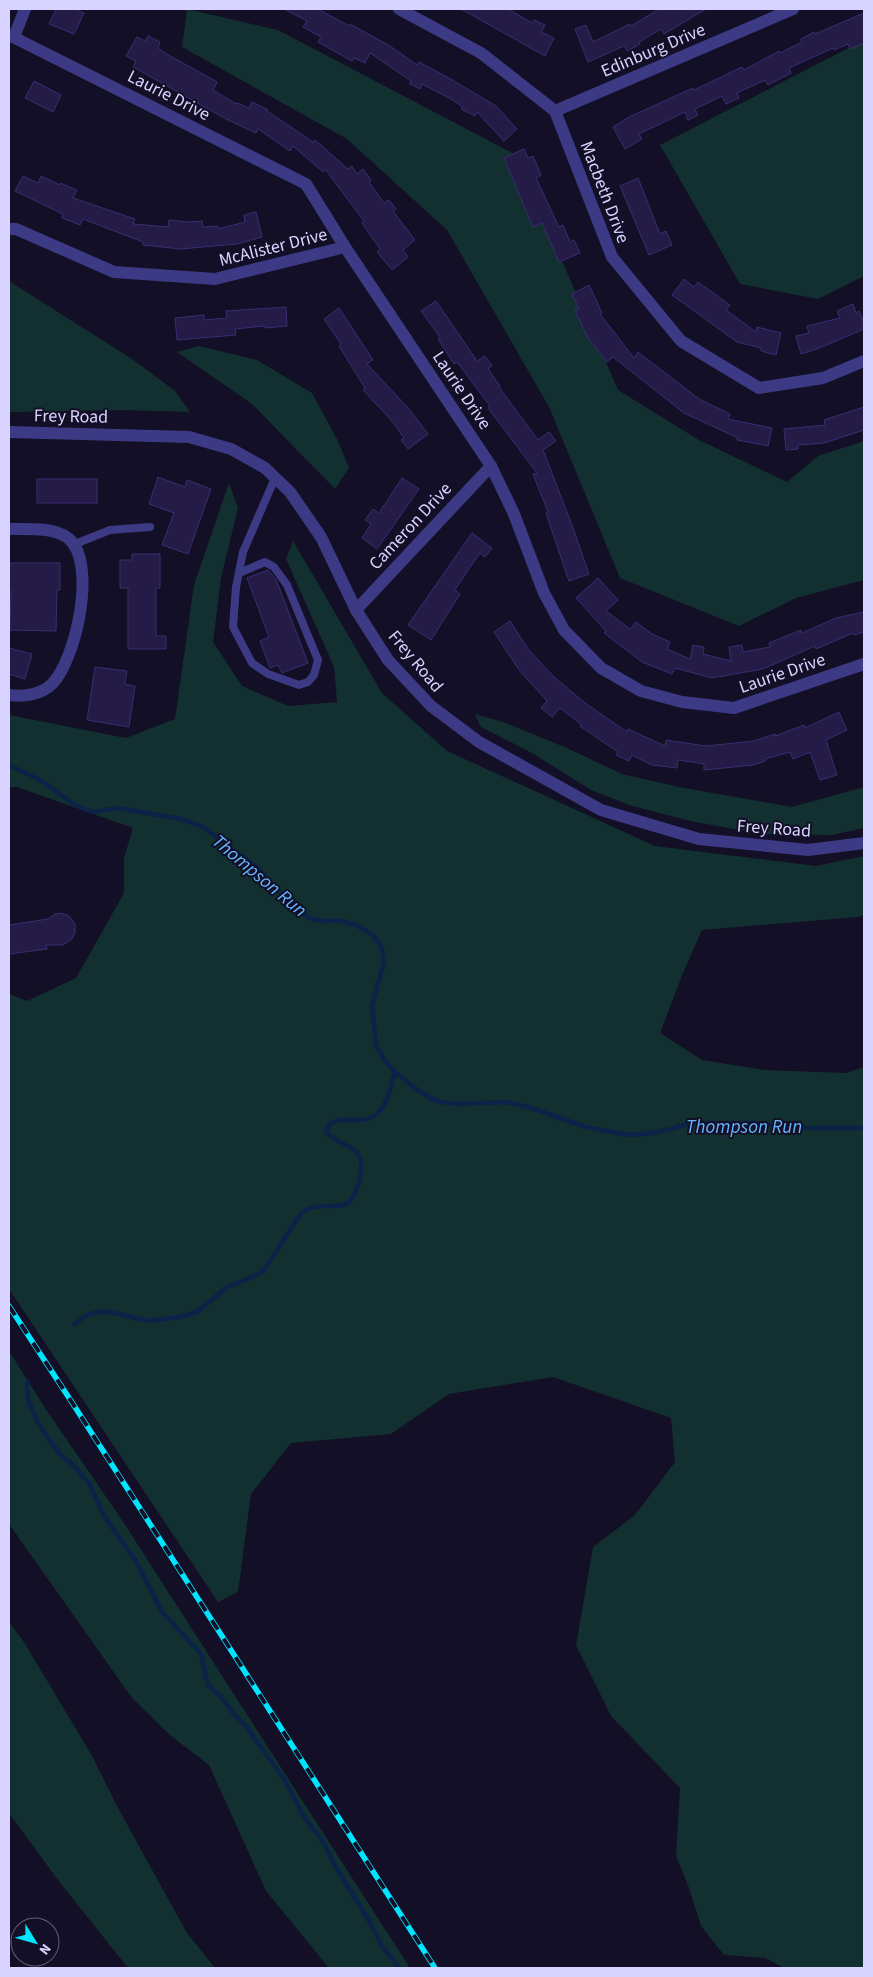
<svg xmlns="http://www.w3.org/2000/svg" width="873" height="1977" font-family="'Source Sans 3',sans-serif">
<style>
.green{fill:#12302f}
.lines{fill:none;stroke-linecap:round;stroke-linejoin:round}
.stream{stroke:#0c2248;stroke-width:4.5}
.building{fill:#241b47;stroke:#3b2d73}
.service{stroke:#3d3a85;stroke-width:8}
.minor{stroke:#3d3a85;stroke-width:12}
.tertiary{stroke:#3d3a85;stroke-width:12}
.rail-casing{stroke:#00e5ff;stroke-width:5.5}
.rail{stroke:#130f26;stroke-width:4;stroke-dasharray:11;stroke-linecap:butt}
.labels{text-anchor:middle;stroke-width:4;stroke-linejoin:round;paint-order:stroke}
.street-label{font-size:18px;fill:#d9d4ff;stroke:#130f26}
.water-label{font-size:19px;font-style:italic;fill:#62b6ff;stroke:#130f26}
</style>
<rect width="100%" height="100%" fill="#130f26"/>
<!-- green -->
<g class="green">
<polygon points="187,9 278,30 516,155 618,390 699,440 787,482 818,456 864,441 864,580 796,598 739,626 620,578 549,407 447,230 347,139 182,47"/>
<polygon points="864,40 864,276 818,299 740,284 660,145"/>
<polygon points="9,281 132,359 175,391 190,412 122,410 9,412"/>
<polygon points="199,346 257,360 312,393 338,441 349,468 335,489 252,404 177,352"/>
<polygon points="229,483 238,508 221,578 213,642 242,686 288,706 337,702 334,667 286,559 293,541 382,693 447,751 655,846 816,866 864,856 864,915 858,917 702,930 683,973 660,1033 702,1060 764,1070 846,1073 864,1067 864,1968 784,1968 765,1958 724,1955 701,1926 688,1885 676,1856 680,1788 611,1716 576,1645 593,1547 635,1515 675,1462 671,1418 553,1377 449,1394 391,1434 291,1443 251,1494 238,1592 218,1602 9,1289 9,994 27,1001 76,978 124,893 124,858 133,828 17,787 9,787 9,715 126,738 175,719 194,585"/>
<polygon points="475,714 503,722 567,748 622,774 679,787 792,807 864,787 864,828 832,835 762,834 690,821 629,805 591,790 532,753 481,727"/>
<polygon points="9,1351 47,1411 120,1517 410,1968 329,1968 266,1891 209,1765 171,1736 132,1698 9,1524"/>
<polygon points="9,1622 24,1642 91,1754 118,1808 187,1933 215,1968 128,1968 58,1880 9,1813"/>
</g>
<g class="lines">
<!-- stream -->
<g class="stream">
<polyline points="9,765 40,780 75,805 92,812 118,808 181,819 203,827 258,868 277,890 309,918 321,921 341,921 356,925 373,935 382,948 384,962 372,1005 376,1046 385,1061 395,1072 415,1088 432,1099 441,1102 459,1104 506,1102 528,1107 586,1127 628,1135 653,1133 671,1129 689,1123 755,1123 804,1128 864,1128"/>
<path d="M74,1324L87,1315L98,1312H110L148,1321L181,1317L197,1312L226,1288L256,1275L264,1270L301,1213C329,1194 350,1225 360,1177C361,1169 363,1161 358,1154C350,1143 334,1143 326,1132C331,1111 359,1126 374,1116C388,1107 390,1087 395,1072"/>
<polyline points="27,1381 28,1399 36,1419 49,1440 62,1456 73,1465 89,1483 104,1516 137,1563 162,1612 201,1654 208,1685 223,1699 233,1713 248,1729 284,1779 304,1817 324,1843 334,1864 368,1919 382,1946 399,1968"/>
</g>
</g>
<!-- building -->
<g class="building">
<polygon points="56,9 74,9 84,13 74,34 49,24"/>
<polygon points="284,9 318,9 349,26 350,24 390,46 417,65 419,62 447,77 496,106 517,129 504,141 477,112 475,116 461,109 463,107 451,99 422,84 420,89 410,84 411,81 370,53 365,63 354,58 352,61 318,42 321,37 303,27 307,21"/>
<polygon points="461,9 508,9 532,23 534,20 545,25 541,32 554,38 545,56"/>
<polygon points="659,9 706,9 664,34 661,29 639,42 640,44 627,51 624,46 588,62 575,29 586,25 593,42 630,24 631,26"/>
<polygon points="864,13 864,43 850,49 848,44 834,50 833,48 789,68 791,73 768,85 765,80 737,93 739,98 726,104 722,96 695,109 698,115 688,120 685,112 639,134 642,139 625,149 613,127 629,117 693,88 694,90 742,67 744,70 779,51 780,53 802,42 801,39 814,32 815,34"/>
<polygon points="148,36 160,42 158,48 165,53 217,82 213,90 236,104 237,103 249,108 252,102 268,110 267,111 313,142 315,140 348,169 352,166 357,174 363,169 371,180 369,182 384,203 389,200 396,209 393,211 415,240 403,250 408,257 392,270 377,252 380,249 362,223 364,221 325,169 323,172 293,146 290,151 258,129 256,133 228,120 133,67 136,61 126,56 137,37 145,41"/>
<polygon points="34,81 61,95 53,112 25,98"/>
<polygon points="524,149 528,158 533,156 541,175 536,178 559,227 563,225 570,242 574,240 580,253 559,262 542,223 533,227 504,158"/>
<polygon points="23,176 38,183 41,176 60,185 60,183 77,190 73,198 135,219 133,224 168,227 169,220 188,222 202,221 203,227 218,226 218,229 245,222 244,215 256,212 262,237 237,244 180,249 143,245 143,242 83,219 80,225 62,218 63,214 15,191"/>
<polygon points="638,178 660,234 666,231 672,245 649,255 620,186"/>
<polygon points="684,279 694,287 698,282 730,305 726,310 756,332 757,327 781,333 776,355 761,351 761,348 737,342 672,295"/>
<polygon points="589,285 602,313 600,314 634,358 638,352 699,399 730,414 728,419 772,428 768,446 737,440 738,438 684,413 613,357 607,362 588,338 575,311 579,309 572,294"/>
<polygon points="436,301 477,361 485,356 492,366 488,369 500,386 499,387 538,440 549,432 556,441 543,450 572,525 589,574 569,581 546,513 548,512 533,474 537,473 488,408 490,406 457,362 454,364 438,339 440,337 421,311"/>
<polygon points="853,304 856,313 859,311 864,323 864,329 817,349 801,354 796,336 809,333 807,326 840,318 837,311"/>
<polygon points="286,307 287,326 265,328 265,326 235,329 236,335 177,340 175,318 204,315 204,320 227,318 226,311"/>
<polygon points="339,308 373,360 367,364 410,410 428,434 408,449 401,440 404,438 392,421 363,390 365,388 339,346 341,344 324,319"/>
<polygon points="864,407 864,430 824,443 798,445 798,449 786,450 784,429 825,425 824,420"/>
<polygon points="158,477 185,487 187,480 211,489 188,554 162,545 174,513 149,504"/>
<polygon points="402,478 419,489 377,549 362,538 371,524 365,520 373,509 379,513"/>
<rect x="37" y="479" width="60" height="24"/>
<polygon points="472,533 492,548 485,557 480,553 464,576 455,590 460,594 431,640 408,625"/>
<polygon points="132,554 160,554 160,588 156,588 156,636 166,636 166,649 128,649 128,588 120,588 120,560 132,560"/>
<polygon points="9,563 60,563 60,590 57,590 56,631 10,630 11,590 9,590"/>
<polygon points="268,570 276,579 308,663 282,673 278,665 270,668 260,641 269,637 247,578"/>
<polygon points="598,578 618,600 606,611 630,629 636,622 652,634 670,642 667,649 690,659 693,645 704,647 703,654 731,661 729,647 742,645 743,652 770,647 769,643 801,630 802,633 836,618 864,612 864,632 854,635 853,633 816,649 815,646 763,669 712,678 675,668 672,674 642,662 604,633 606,631 576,598"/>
<polygon points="510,621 528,649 553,676 585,703 627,732 628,729 665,746 666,740 706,746 754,741 775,734 775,736 804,725 805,728 839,712 847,730 826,740 837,775 820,780 810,752 793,759 790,752 765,759 765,761 753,765 704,770 704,764 678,760 677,768 652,765 632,755 629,761 616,755 618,752 580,726 581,724 560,708 552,717 541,708 547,701 519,670 494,632"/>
<polygon points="9,648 32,654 25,679 9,674"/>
<polygon points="95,667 127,671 125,684 135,686 129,727 87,720"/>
<polygon points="61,913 69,916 75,924 75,933 71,940 63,945 46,945 47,949 9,954 9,925 48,919 55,914"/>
</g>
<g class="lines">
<!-- service -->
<g class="service">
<polyline points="75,544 110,530 150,527"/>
<polyline points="239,573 265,562 274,567 287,585 318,660 314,675 308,682 299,685 268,674 252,663 233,627 236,587 243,552 275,478"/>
</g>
<!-- minor -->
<g class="minor">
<polyline points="399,9 481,53 555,111 612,257 681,341 759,388 823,378 864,361"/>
<polyline points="9,35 306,184 345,247 491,466 514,514 544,593 564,630 601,668 641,691 682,702 734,708 864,664"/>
<polyline points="14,37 25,9"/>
<polyline points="555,111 793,9"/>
<polyline points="9,229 16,229 114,272 215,279 345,247"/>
<path d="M9,529C27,529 53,527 68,538C98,562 76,660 52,684C41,695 23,697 9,695"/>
<polyline points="356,610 491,466"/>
</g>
<!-- tertiary -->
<polyline class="tertiary" points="9,432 189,437 231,449 265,468 290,492 321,537 356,610 388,660 431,706 479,742 601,810 699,839 808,850 864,843"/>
<defs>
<polyline id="rail" points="9,1306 73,1404 435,1968"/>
</defs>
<!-- rail casing -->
<use href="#rail" class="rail-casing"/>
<!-- rail -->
<use href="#rail" class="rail"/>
</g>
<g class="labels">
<!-- street labels -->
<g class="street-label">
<text transform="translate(653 50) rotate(-23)" y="6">Edinburg Drive</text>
<text transform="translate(169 95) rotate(27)" y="6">Laurie Drive</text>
<text transform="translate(605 192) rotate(69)" y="6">Macbeth Drive</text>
<text transform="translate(273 247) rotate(-14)" y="6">McAlister Drive</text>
<text transform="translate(462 390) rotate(56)" y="6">Laurie Drive</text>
<text transform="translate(71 416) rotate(1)" y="6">Frey Road</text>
<text transform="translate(410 526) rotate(-47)" y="6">Cameron Drive</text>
<text transform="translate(416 661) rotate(50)" y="6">Frey Road</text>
<text transform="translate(782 673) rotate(-19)" y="6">Laurie Drive</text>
<text transform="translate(774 828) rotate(4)" y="6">Frey Road</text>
</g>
<!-- water labels -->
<g class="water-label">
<text transform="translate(260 875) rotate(40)" y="7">Thompson Run</text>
<text x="744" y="1133">Thompson Run</text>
</g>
</g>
<!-- border -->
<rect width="873" height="1977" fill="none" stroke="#d9d4ff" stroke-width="20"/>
<!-- north arrow -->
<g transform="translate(35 1942) rotate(127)"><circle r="24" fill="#130f26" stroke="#625e7d"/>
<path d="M0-4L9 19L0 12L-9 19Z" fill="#00e5ff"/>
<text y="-8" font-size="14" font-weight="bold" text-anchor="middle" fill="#d9d4ff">N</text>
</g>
</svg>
